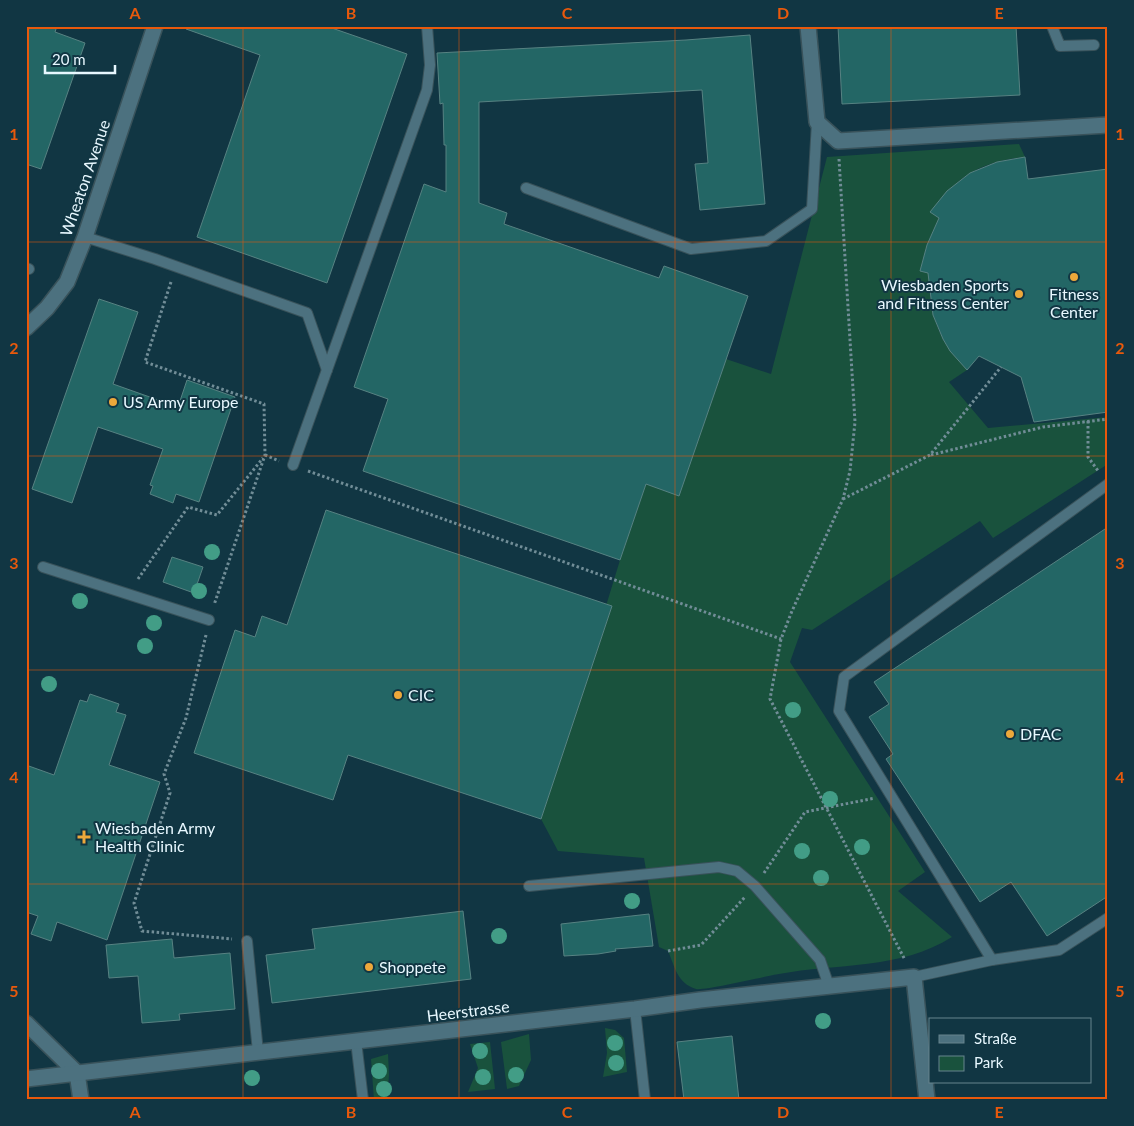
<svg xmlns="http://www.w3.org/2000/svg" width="1134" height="1126" font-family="Lato,sans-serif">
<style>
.green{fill:#19523d}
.building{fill:#236665;stroke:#578282}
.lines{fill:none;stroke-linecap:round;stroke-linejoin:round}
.lane-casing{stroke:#39525a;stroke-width:12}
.street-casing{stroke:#39525a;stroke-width:18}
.path{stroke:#718d97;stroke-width:3;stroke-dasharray:2.5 2.5;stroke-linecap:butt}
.lane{stroke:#4c717f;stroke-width:10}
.street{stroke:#4c717f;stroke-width:15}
.tree{fill:#429d86}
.grid{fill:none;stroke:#e8590c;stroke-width:1;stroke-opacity:0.55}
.poi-dot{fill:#eda83b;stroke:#113643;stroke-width:2}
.labels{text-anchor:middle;stroke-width:4;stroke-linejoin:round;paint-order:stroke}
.street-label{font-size:16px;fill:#e8f8ff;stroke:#113643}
.poi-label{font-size:16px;fill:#e8f8ff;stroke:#113643;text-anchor:start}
.neatline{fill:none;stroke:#e8590c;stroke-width:2}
.grid-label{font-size:16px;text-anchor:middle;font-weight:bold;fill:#e8590c}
</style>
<rect width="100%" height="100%" fill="#113643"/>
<!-- green -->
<g class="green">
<path d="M1019,144L1025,157C1002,159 975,166 957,183C947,192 939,202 931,212L939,218L927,245L920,271L929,273C929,295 932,319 943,339C949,350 959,360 967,370L949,382L988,428L1108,417V464L993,538L980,521L812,630L802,628L790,662L925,872L898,891L952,937C900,970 837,963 779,974C766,976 704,991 696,989C677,983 675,967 668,951L659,947L644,858L558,851L541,819L620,560L646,484L679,495L726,359L771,374L827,157Z"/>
<polygon points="605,1028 615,1030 624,1038 627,1072 603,1077 607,1053"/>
<polygon points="529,1034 531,1060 519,1086 507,1089 501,1042"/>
<polygon points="490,1042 495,1089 468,1092 478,1068 470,1044"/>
<polygon points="388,1054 389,1075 387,1100 374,1100 371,1059"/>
</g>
<!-- building -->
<g class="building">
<polygon points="26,26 57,26 55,32 85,43 41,169 26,164"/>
<polygon points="186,26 326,26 407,54 327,283 197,237 260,55 186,29"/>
<polygon points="838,26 1016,26 1020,95 842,104"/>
<polygon points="750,35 765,204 700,210 695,164 708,163 702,90 479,102 479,203 507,213 504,224 659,278 664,266 748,296 679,496 646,484 620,560 363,471 388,399 354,387 424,184 446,192 446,145 444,145 443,103 440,104 437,53 686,40"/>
<polygon points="1025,157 1028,179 1108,169 1108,412 1034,422 1021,377 979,356 967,370 950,351 943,339 933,315 928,273 920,271 927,245 939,218 930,212 947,191 970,173 997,162"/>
<polygon points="99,299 138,312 113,384 178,407 187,380 235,397 199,502 176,494 173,503 150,494 153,486 150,485 163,449 98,427 72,503 32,489"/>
<polygon points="326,510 612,606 541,819 348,755 333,800 194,753 235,630 255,637 262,616 287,625"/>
<polygon points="1108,527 1108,896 1047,936 1011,882 980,902 886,759 893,754 869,717 889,704 874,682"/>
<polygon points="172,557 203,567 194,593 163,582"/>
<polygon points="90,694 119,704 116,712 126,715 109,765 160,782 107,940 57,922 51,941 31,934 38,916 26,912 26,765 54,775 80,700 87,702"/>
<polygon points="463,911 471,979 272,1003 266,955 315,949 312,929"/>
<polygon points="649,914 653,946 615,949 616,951 598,954 564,956 561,924"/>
<polygon points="172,939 174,958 230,953 235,1009 179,1014 180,1020 142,1023 138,976 109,978 106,945"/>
<polygon points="732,1036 739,1100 684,1100 677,1042"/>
</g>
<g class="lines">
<defs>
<g id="lane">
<polyline points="1052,26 1060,46 1094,45"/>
<polyline points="526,188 691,249 766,241 812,209 817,122"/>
<polyline points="85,237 155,259 307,313 327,370"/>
<polyline points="26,268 29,269"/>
<polyline points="293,465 427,90 430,65 427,26"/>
<polyline points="1108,484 844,677 839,711 992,960 1059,950 1108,918"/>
<polyline points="43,567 209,620"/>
<polyline points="529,886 719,867 737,871 755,886 820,960 829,986"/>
<polyline points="247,941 258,1052"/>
<polyline points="914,977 992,960"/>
<polyline points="635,1009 645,1100"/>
<polyline points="356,1041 363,1100"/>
</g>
<g id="street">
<polyline points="808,26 817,122 838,141 1108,125"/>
<polyline points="26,328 47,308 67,282 85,237 155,26"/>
<polyline points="26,1023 77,1073 81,1100"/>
<polyline points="26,1079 635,1009 700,1000 914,977 927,1100"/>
</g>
</defs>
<!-- lane casing -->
<use href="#lane" class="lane-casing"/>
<!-- street casing -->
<use href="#street" class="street-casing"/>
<!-- path -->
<g class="path">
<polyline points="839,159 855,422 850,471 843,499 792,611 781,639 770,699 905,960"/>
<polyline points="171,282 145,362 264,404 265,455 214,605"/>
<polyline points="1088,421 1088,457 1099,472"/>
<polyline points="265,455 279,461"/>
<polyline points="931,455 1043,427 1108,419"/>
<polyline points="308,471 781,639"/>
<polyline points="843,499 930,455 1001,367"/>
<polyline points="138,579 188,507 217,515 263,458"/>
<polyline points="206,635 186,718 164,774 170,793 134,903 142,931 232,939"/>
<polyline points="764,873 805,812 875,798"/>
<polyline points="668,951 701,945 745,897"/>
</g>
<!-- lane -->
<use href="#lane" class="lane"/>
<!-- street -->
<use href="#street" class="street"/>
</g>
<!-- trees -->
<g class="tree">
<circle cx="212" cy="552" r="8"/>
<circle cx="199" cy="591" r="8"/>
<circle cx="80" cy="601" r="8"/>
<circle cx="154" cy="623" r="8"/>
<circle cx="145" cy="646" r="8"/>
<circle cx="49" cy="684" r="8"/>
<circle cx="793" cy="710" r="8"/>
<circle cx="830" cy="799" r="8"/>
<circle cx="862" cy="847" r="8"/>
<circle cx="802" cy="851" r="8"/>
<circle cx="821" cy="878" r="8"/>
<circle cx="632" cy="901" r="8"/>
<circle cx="499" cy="936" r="8"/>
<circle cx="823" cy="1021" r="8"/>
<circle cx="615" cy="1043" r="8"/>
<circle cx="480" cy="1051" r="8"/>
<circle cx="616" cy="1063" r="8"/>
<circle cx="379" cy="1071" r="8"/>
<circle cx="516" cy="1075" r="8"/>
<circle cx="483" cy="1077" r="8"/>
<circle cx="252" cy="1078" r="8"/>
<circle cx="384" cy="1089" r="8"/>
</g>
<!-- grid -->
<path class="grid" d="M243,26V1100M459,26V1100M675,26V1100M891,26V1100M26,242H1108M26,456H1108M26,670H1108M26,884H1108"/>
<!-- markers -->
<g class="poi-dot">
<circle cx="1074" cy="277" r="5"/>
<circle cx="1019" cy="294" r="5"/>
<circle cx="113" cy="402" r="5"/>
<circle cx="398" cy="695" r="5"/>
<circle cx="1010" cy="734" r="5"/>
<path d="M81.5 829.5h5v5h5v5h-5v5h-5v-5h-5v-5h5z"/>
<circle cx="369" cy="967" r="5"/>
</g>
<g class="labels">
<!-- street labels -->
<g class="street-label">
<text transform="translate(85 178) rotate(-71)" y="6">Wheaton Avenue</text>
<text transform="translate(468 1011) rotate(-7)" y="6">Heerstrasse</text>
</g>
<!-- poi labels -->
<g class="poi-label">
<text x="1009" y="291" text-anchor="end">Wiesbaden Sports<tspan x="1009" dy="18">and Fitness Center</tspan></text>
<text x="1074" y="300" text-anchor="middle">Fitness<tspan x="1074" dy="18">Center</tspan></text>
<text x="123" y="408">US Army Europe</text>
<text x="408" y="701">CIC</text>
<text x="1020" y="740">DFAC</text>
<text x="95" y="834">Wiesbaden Army<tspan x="95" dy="18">Health Clinic</tspan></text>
<text x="379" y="973">Shoppete</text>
</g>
</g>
<!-- border -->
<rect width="1134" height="1126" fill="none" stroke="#113643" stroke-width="55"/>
<!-- legend -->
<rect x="929" y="1018" width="162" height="65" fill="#113643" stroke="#67848e"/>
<rect x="939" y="1035" width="25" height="8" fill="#4c717f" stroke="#67848e"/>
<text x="974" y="1044" font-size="15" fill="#e8f8ff">Straße</text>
<rect x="939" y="1056" width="25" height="15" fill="#19523d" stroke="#67848e"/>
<text x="974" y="1068" font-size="15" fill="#e8f8ff">Park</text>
<!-- scale -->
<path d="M45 65v8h70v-8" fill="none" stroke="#e8f8ff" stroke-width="2.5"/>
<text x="52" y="65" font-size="15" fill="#e8f8ff" stroke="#113643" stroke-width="4" paint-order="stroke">20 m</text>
<rect x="28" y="28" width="1078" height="1070" class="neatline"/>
<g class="grid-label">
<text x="135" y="19">A</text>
<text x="351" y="19">B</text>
<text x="567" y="19">C</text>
<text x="783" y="19">D</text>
<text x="999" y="19">E</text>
<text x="14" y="140">1</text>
<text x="1120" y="140">1</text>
<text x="14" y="354">2</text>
<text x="1120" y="354">2</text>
<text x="14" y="569">3</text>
<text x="1120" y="569">3</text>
<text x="14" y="783">4</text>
<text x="1120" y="783">4</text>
<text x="14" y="997">5</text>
<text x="1120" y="997">5</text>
<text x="135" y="1118">A</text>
<text x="351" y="1118">B</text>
<text x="567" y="1118">C</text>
<text x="783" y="1118">D</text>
<text x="999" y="1118">E</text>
</g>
</svg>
